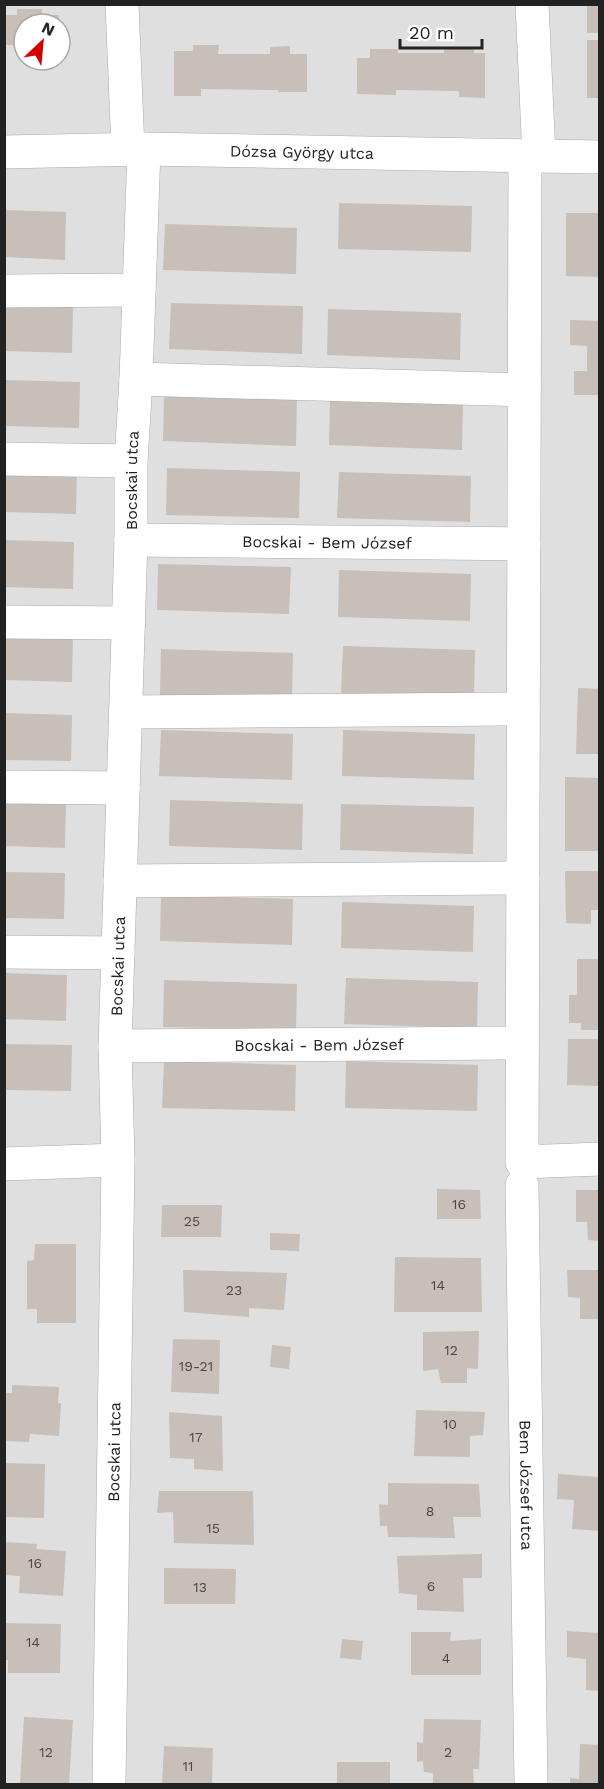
<svg xmlns="http://www.w3.org/2000/svg" width="604" height="1789" font-family="'Work Sans',sans-serif">
<style>
.residential{fill:#e0dfdf;fill-rule:evenodd}
.building{fill:#c7bfb8}
.lines{fill:none;stroke-linecap:round;stroke-linejoin:round}
.minor-casing{stroke:#a9a9a9;stroke-width:34}
.minor{stroke:#fff;stroke-width:33}
.labels{text-anchor:middle;stroke-width:5;stroke-linejoin:round;paint-order:stroke}
.number-label{font-size:14px;fill:#4b4948}
.street-label{font-size:16px;fill:#222;stroke:#fff}
</style>
<rect width="100%" height="100%" fill="#f2efe9"/>
<!-- residential -->
<path class="residential" d="M76,4L599,5V1784H5V6ZM24,24H60V60H24Z"/>
<!-- building -->
<g class="building">
<rect x="587" y="4" width="13" height="29"/>
<polygon points="17,9 42,9 42,15 59,15 59,24 24,24 24,45 4,45 4,15 17,15"/>
<rect x="587" y="40" width="13" height="58"/>
<polygon points="193,45 219,45 218,54 270,54 270,47 290,46 290,54 307,54 307,92 278,92 278,90 201,89 201,96 174,96 174,51 193,51"/>
<polygon points="444,47 474,48 474,53 485,53 485,98 459,97 459,91 396,90 396,95 357,94 357,58 370,58 370,49 398,49 398,53 444,53"/>
<polygon points="339,203 472,206 471,252 338,249"/>
<polygon points="4,210 66,212 65,260 4,257"/>
<polygon points="566,213 600,213 600,277 566,276"/>
<polygon points="165,224 297,228 296,274 163,270"/>
<polygon points="171,303 303,306 302,354 169,349"/>
<polygon points="4,305 73,307 72,353 4,351"/>
<polygon points="328,309 461,313 460,360 327,355"/>
<polygon points="570,320 600,321 600,395 574,395 574,371 587,371 587,346 570,345"/>
<polygon points="4,380 80,382 79,428 4,426"/>
<polygon points="164,394 297,398 296,446 163,441"/>
<polygon points="330,398 463,402 462,450 329,445"/>
<polygon points="4,466 77,468 76,514 4,512"/>
<polygon points="167,468 300,472 299,518 166,515"/>
<polygon points="339,472 471,476 470,522 337,518"/>
<polygon points="4,540 74,542 73,589 4,587"/>
<polygon points="158,564 291,567 289,614 157,610"/>
<polygon points="339,570 471,574 470,621 338,617"/>
<polygon points="4,634 73,636 72,682 4,680"/>
<polygon points="343,646 475,650 474,697 341,693"/>
<polygon points="161,649 293,653 292,699 160,695"/>
<polygon points="578,688 600,689 600,754 576,754"/>
<polygon points="4,713 72,715 71,761 4,760"/>
<polygon points="161,730 293,734 292,780 159,776"/>
<polygon points="343,730 475,734 474,780 342,776"/>
<polygon points="565,777 600,778 600,851 565,851"/>
<polygon points="4,800 66,802 65,848 4,846"/>
<polygon points="170,800 303,804 302,850 169,846"/>
<polygon points="341,804 474,807 473,854 340,850"/>
<polygon points="565,871 600,871 600,910 591,910 591,924 566,923"/>
<polygon points="4,872 65,873 64,919 4,918"/>
<polygon points="161,895 293,899 292,945 160,941"/>
<polygon points="342,902 474,906 473,952 341,948"/>
<polygon points="577,959 600,959 600,1030 581,1030 581,1023 569,1023 569,995 577,995"/>
<polygon points="4,973 67,975 66,1021 4,1019"/>
<polygon points="346,978 478,982 477,1028 344,1024"/>
<polygon points="164,980 297,984 296,1030 163,1027"/>
<polygon points="568,1039 600,1039 600,1086 567,1085"/>
<polygon points="4,1044 72,1045 71,1091 4,1090"/>
<polygon points="164,1061 296,1065 295,1111 162,1108"/>
<polygon points="346,1061 478,1065 477,1111 345,1108"/>
<polygon points="437,1189 480,1190 481,1219 437,1219"/>
<polygon points="576,1190 600,1190 600,1241 588,1240 587,1222 576,1222"/>
<polygon points="162,1205 222,1205 221,1237 161,1237"/>
<polygon points="270,1233 300,1234 299,1251 270,1250"/>
<polygon points="35,1244 76,1244 76,1323 37,1323 37,1309 27,1309 27,1261 34,1260"/>
<polygon points="395,1257 481,1258 482,1312 394,1312"/>
<polygon points="183,1270 287,1273 284,1310 249,1308 249,1317 184,1312"/>
<polygon points="567,1270 600,1270 600,1319 580,1319 580,1298 568,1297"/>
<polygon points="479,1331 478,1369 467,1368 467,1383 441,1383 438,1369 423,1371 423,1332"/>
<polygon points="173,1339 220,1340 219,1394 171,1392"/>
<polygon points="272,1345 291,1347 289,1369 270,1367"/>
<polygon points="12,1385 59,1387 58,1403 61,1403 59,1436 30,1434 29,1442 4,1441 4,1393 12,1393"/>
<polygon points="416,1410 485,1412 483,1435 470,1436 470,1457 414,1456"/>
<polygon points="169,1412 222,1416 223,1471 194,1469 194,1459 170,1458"/>
<polygon points="4,1463 45,1464 44,1518 4,1517"/>
<polygon points="558,1474 600,1477 600,1531 572,1529 574,1500 557,1499"/>
<polygon points="388,1483 479,1484 481,1517 453,1517 455,1538 388,1537 387,1526 380,1526 379,1504 388,1505"/>
<polygon points="159,1491 253,1491 254,1545 174,1543 173,1512 157,1513"/>
<polygon points="4,1542 37,1544 36,1549 66,1551 63,1596 19,1593 20,1576 4,1575"/>
<polygon points="482,1554 482,1578 463,1578 464,1612 417,1610 417,1595 399,1593 397,1556"/>
<polygon points="164,1568 236,1569 235,1604 164,1604"/>
<polygon points="4,1623 61,1624 60,1673 8,1673 8,1660 4,1660"/>
<polygon points="567,1631 600,1633 600,1691 586,1690 586,1659 567,1657"/>
<polygon points="411,1632 451,1632 450,1641 481,1639 481,1675 411,1675"/>
<polygon points="342,1639 363,1641 361,1660 340,1658"/>
<polygon points="24,1717 73,1720 69,1784 20,1784"/>
<polygon points="424,1719 481,1720 479,1769 473,1769 474,1784 433,1784 433,1773 424,1772 423,1761 417,1762 417,1742 423,1743"/>
<polygon points="580,1744 600,1745 600,1784 570,1784 570,1778 579,1779"/>
<polygon points="164,1746 213,1748 212,1784 162,1784"/>
<rect x="337" y="1762" width="53" height="22"/>
</g>
<g class="lines">
<defs>
<g id="minor">
<polyline points="122,4 128,150"/>
<polyline points="532,4 539,156"/>
<path id="s1" d="M4,152L144,149L600,157"/>
<polyline points="525,156 522,1162 600,1159"/>
<polyline points="4,291 139,290"/>
<polyline points="136,379 524,390"/>
<polyline points="4,459 131,461"/>
<path id="s2" d="M131,540L524,544"/>
<polyline points="4,622 129,623"/>
<polyline points="126,712 523,709"/>
<polyline points="4,787 123,788"/>
<polyline points="120,881 523,878"/>
<polyline points="4,952 118,953"/>
<path id="s3" d="M115,1046L522,1043"/>
<polyline points="4,1164 118,1160"/>
<path id="s4" d="M522,1185L531,1784"/>
<path id="s5" d="M109,1784L118,1160L115,1046L131,540V461L136,379L144,149"/>
</g>
</defs>
<!-- minor casing -->
<use href="#minor" class="minor-casing"/>
<!-- minor -->
<use href="#minor" class="minor"/>
</g>
<g class="labels">
<!-- number labels -->
<g class="number-label">
<text x="459" y="1209">16</text>
<text x="192" y="1226">25</text>
<text x="438" y="1290">14</text>
<text x="234" y="1295">23</text>
<text x="451" y="1355">12</text>
<text x="196" y="1371">19-21</text>
<text x="450" y="1429">10</text>
<text x="196" y="1442">17</text>
<text x="430" y="1516">8</text>
<text x="213" y="1533">15</text>
<text x="35" y="1568">16</text>
<text x="431" y="1591">6</text>
<text x="200" y="1592">13</text>
<text x="33" y="1647">14</text>
<text x="446" y="1663">4</text>
<text x="46" y="1757">12</text>
<text x="448" y="1757">2</text>
<text x="188" y="1771">11</text>
</g>
<!-- street labels -->
<g class="street-label">
<text dy="6" stroke="none"><textPath href="#s1" startOffset="298">Dózsa György utca</textPath></text>
<text dy="6" stroke="none"><textPath href="#s5" startOffset="1304">Bocskai utca</textPath></text>
<text dy="6" stroke="none"><textPath href="#s2" startOffset="196">Bocskai - Bem József</textPath></text>
<text dy="6" stroke="none"><textPath href="#s5" startOffset="818">Bocskai utca</textPath></text>
<text dy="6" stroke="none"><textPath href="#s3" startOffset="204">Bocskai - Bem József</textPath></text>
<text dy="6" stroke="none"><textPath href="#s5" startOffset="332">Bocskai utca</textPath></text>
<text dy="6" stroke="none"><textPath href="#s4" startOffset="300">Bem József utca</textPath></text>
</g>
</g>
<!-- border -->
<rect width="604" height="1789" fill="none" stroke="#222222" stroke-width="12"/>
<!-- north arrow -->
<g transform="translate(42 42) rotate(26)"><circle r="28" fill="#ffffff" stroke="#a7a7a7" stroke-width="1.5"/>
<path d="M0-4.5L10 22L0 15L-10 22Z" fill="#d40000"/>
<text y="-9" font-size="16" font-weight="bold" text-anchor="middle" fill="#222222">N</text>
</g>
<!-- scale -->
<path d="M400 39v9h82v-9" fill="none" stroke="#222222" stroke-width="3"/>
<text x="409" y="39" font-size="18" fill="#222222" stroke="#ffffff" stroke-width="4.5" paint-order="stroke">20 m</text>
</svg>
